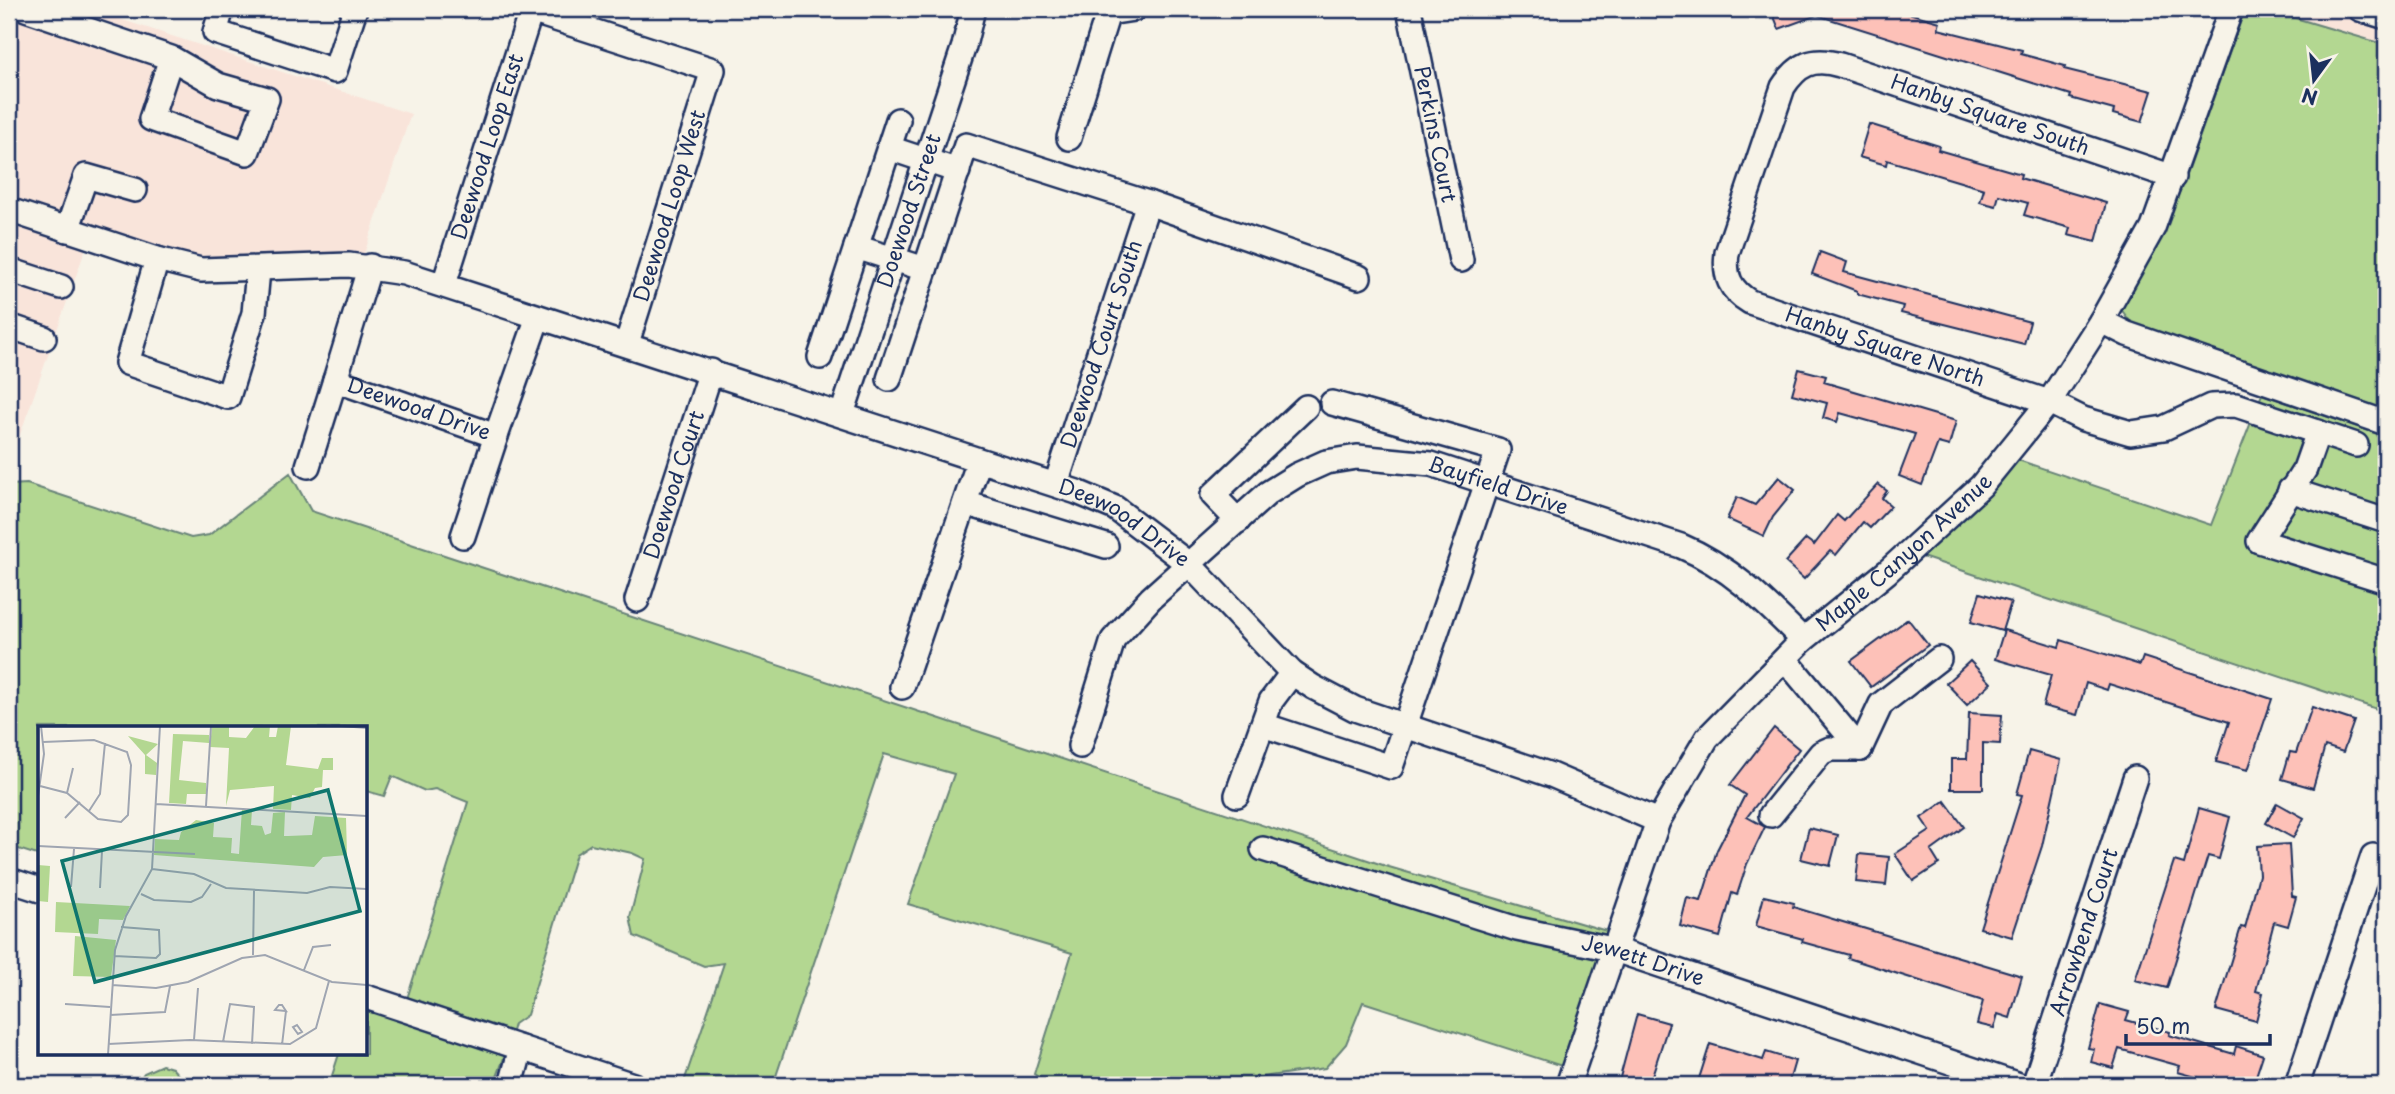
<svg xmlns="http://www.w3.org/2000/svg" width="2395" height="1094" font-family="'Playpen Sans',sans-serif">
<style>
.built{fill:#f9e4da}
.green{fill:#b3d791;stroke:#678378;stroke-width:2}
.building{fill:#fdc1b8;stroke:#1b2f5e;stroke-width:2}
.lines{fill:none;stroke-linecap:round;stroke-linejoin:round}
.minor-casing{stroke:#1b2f5e;stroke-width:28}
.minor{stroke:#f7f3e8;stroke-width:23}
.labels{text-anchor:middle;stroke-width:5;stroke-linejoin:round;paint-order:stroke}
.street-label{font-size:21px;fill:#1b2f5e;stroke:#f7f3e8}
.inset-road{fill:none;stroke:#9fa5b1;stroke-width:2}
.view{fill:#0f766e;fill-opacity:0.15;stroke:#0f766e;stroke-width:3.5}
.inset-edge{fill:none;stroke:#1b2f5e;stroke-width:3.5}
</style>
<rect width="100%" height="100%" fill="#f7f3e8"/>
<filter id="ink" filterUnits="userSpaceOnUse"><feTurbulence type="fractalNoise" baseFrequency=".0143" numOctaves="2"/><feDisplacementMap in="SourceGraphic" scale="14" xChannelSelector="R" yChannelSelector="G"/><feConvolveMatrix kernelMatrix="1 2 1 2 8 2 1 2 1" color-interpolation-filters="sRGB"/></filter>
<g filter="url(#ink)">
<!-- built -->
<g class="built">
<polygon points="9,9 89,9 411,114 360,266 258,271 89,239 9,466"/>
<polygon points="2265,9 2386,9 2386,45"/>
</g>
<!-- green -->
<g class="green">
<polygon points="2245,9 2265,9 2386,45 2386,410 2133,325 2120,308 2181,189"/>
<polygon points="2262,394 2386,437 2386,712 1922,557 2015,459 2211,525"/>
<polygon points="290,473 311,511 1389,867 1610,932 1565,1067 1363,1002 1346,1044 1325,1068 1256,1078 1245,1085 1050,1085 1034,1074 1072,953 908,904 954,774 884,754 773,1085 683,1085 724,963 704,966 634,936 630,917 645,859 632,853 591,844 576,854 527,1015 514,1024 511,1035 406,1002 468,802 435,789 425,791 392,776 384,796 366,791 366,728 40,728 40,856 9,846 9,485 27,484 191,538 209,535"/>
<polygon points="366,1009 505,1055 494,1085 329,1085 339,1054 366,1054"/>
<polygon points="162,1065 172,1068 187,1085 136,1085 144,1073"/>
</g>
<!-- building -->
<g class="building">
<polygon points="1771,9 1884,9 1912,14 1940,22 1938,29 2022,50 2021,54 2065,66 2064,69 2152,91 2142,122 2113,114 2114,110 2070,98 2071,95 1817,15 1779,29"/>
<polygon points="1869,124 1939,146 1938,150 2021,174 2020,178 2106,203 2096,242 2068,235 2070,228 2024,215 2028,203 1999,195 1996,206 1980,202 1984,189 1887,160 1886,165 1859,157"/>
<polygon points="1820,252 1847,262 1844,272 2030,322 2024,344 1901,313 1903,306 1857,294 1857,291 1812,274"/>
<polygon points="1799,369 1826,376 1824,382 1956,421 1949,446 1938,443 1922,485 1899,476 1915,434 1840,413 1837,422 1823,418 1827,403 1792,394"/>
<polygon points="1779,477 1795,490 1773,517 1764,536 1727,519 1737,497 1755,505"/>
<polygon points="1878,484 1887,491 1882,498 1891,506 1870,528 1863,522 1836,555 1830,551 1804,579 1785,562 1806,539 1814,545 1837,515 1844,521"/>
<polygon points="1980,593 2011,602 2002,631 1971,622"/>
<polygon points="1908,619 1928,645 1871,687 1851,661"/>
<polygon points="2004,630 2059,647 2061,640 2140,665 2143,657 2272,699 2248,770 2216,762 2229,722 2109,684 2107,690 2086,683 2077,715 2043,706 2051,675 1995,659"/>
<polygon points="1970,661 1991,683 1967,705 1946,683"/>
<polygon points="2312,707 2354,721 2343,752 2325,746 2313,788 2282,779 2290,752 2296,753"/>
<polygon points="1969,713 2002,715 2000,744 1983,743 1983,789 1951,789 1951,759 1967,759"/>
<polygon points="1774,728 1799,749 1747,817 1765,827 1747,864 1737,895 1732,893 1720,937 1680,926 1687,898 1701,901 1717,850 1745,795 1730,785"/>
<polygon points="2029,751 2061,760 2042,846 2012,937 1980,928 2022,795 2017,794"/>
<polygon points="1945,801 1964,827 1931,851 1939,864 1913,881 1895,854 1930,831 1921,818"/>
<polygon points="2277,803 2304,818 2293,838 2266,823"/>
<polygon points="2199,808 2230,817 2219,859 2208,856 2167,988 2135,980 2174,861 2184,864"/>
<polygon points="1809,828 1838,835 1830,866 1801,859"/>
<polygon points="2289,844 2292,896 2296,897 2288,926 2274,922 2256,991 2263,993 2256,1021 2216,1010 2241,927 2245,928 2259,875 2257,846"/>
<polygon points="1859,854 1889,857 1886,885 1856,882"/>
<polygon points="1764,896 1794,903 1793,907 2022,976 2010,1018 1998,1014 1994,1028 1977,1024 1983,1001 1848,958 1849,955 1802,942 1803,939 1756,926"/>
<polygon points="2100,1004 2129,1012 2126,1020 2170,1032 2169,1035 2234,1054 2236,1046 2263,1055 2253,1085 2201,1085 2203,1079 2178,1072 2180,1066 2119,1049 2113,1068 2091,1062 2094,1049 2088,1048"/>
<polygon points="1637,1014 1669,1023 1649,1085 1618,1085"/>
<polygon points="1710,1044 1763,1060 1766,1052 1795,1061 1788,1085 1697,1085"/>
</g>
<g class="lines">
<defs>
<g id="minor">
<polyline points="26,9 171,58 218,85 267,99 247,153 151,119 171,58"/>
<polyline points="222,9 215,32 335,71 355,9"/>
<path id="s1" d="M1409,9L1461,260"/>
<polyline points="2360,9 2386,17"/>
<polyline points="1069,138 1108,13 1134,9"/>
<polyline points="889,148 958,171"/>
<path id="s2" d="M2173,177L1840,65C1813,57 1798,64 1783,87L1727,253C1724,276 1730,290 1750,302L2049,402L2083,419L2131,433L2164,428L2211,406L2236,405L2356,445"/>
<path id="s3" d="M9,210L157,259L201,270L349,265L404,273L1077,492L1115,508L1190,565L1292,673L1313,687L1355,709L1551,775L1658,821"/>
<polyline points="67,230 86,176 135,190"/>
<polyline points="856,247 925,269"/>
<polyline points="157,259 127,363 228,397 254,313 258,270"/>
<path id="s4" d="M370,266L335,380L496,436L538,317"/>
<polyline points="9,270 61,287"/>
<path id="s5" d="M444,284L531,11L713,70L627,343"/>
<polyline points="2101,321 2127,334 2386,423"/>
<polyline points="9,326 44,338"/>
<polyline points="820,357 898,120"/>
<polyline points="889,379 966,145 1148,203 1359,277"/>
<path id="s6" d="M842,414L964,46L973,9"/>
<polyline points="2318,432 2305,469 2259,541 2386,581"/>
<polyline points="308,466 335,380"/>
<path id="s7" d="M1056,484L1148,203"/>
<polyline points="2290,490 2386,521"/>
<polyline points="965,503 1106,546"/>
<polyline points="1238,521 1213,495 1306,407"/>
<polyline points="463,536 496,436"/>
<path id="s8" d="M637,600L711,371"/>
<polyline points="1785,659 1860,749"/>
<polyline points="902,687 979,461"/>
<polyline points="1263,725 1391,767 1498,450 1332,403"/>
<path id="s9" d="M1080,746L1113,640L1151,598L1268,493L1297,475L1326,462L1357,457L1431,464L1681,546C1731,567 1765,602 1803,640"/>
<polyline points="1860,749 1881,704 1939,659"/>
<polyline points="1237,795 1271,701 1292,673"/>
<polyline points="1771,815 1821,753 1830,749 1860,749"/>
<path id="s10" d="M1263,849L1517,929L1612,949L2019,1085"/>
<polyline points="9,880 40,890"/>
<polyline points="366,997 633,1085"/>
<polyline points="511,1085 521,1048"/>
<path id="s11" d="M1568,1085L1658,821L1707,738L1803,640L1887,572L1981,486L2049,402L2101,321L2153,228L2231,9"/>
<path id="s12" d="M2034,1085L2135,778"/>
<polyline points="2297,1085 2373,856"/>
</g>
</defs>
<!-- minor casing -->
<use href="#minor" class="minor-casing"/>
<!-- minor -->
<use href="#minor" class="minor"/>
</g>
</g>
<g class="labels">
<!-- street labels -->
<g class="street-label">
<text transform="translate(1990 115) rotate(19)" y="7">Hanby Square South</text>
<text dy="7" stroke="none"><textPath href="#s1" startOffset="128">Perkins Court</textPath></text>
<text dy="7" stroke="none"><textPath href="#s5" startOffset="144">Deewood Loop East</textPath></text>
<text transform="translate(670 206) rotate(-73)" y="7">Deewood Loop West</text>
<text dy="7" stroke="none"><textPath href="#s6" startOffset="214">Doewood Street</textPath></text>
<text dy="7" stroke="none"><textPath href="#s7" startOffset="147">Deewood Court South</textPath></text>
<text dy="7" stroke="none"><textPath href="#s2" startOffset="794">Hanby Square North</textPath></text>
<text dy="7" stroke="none"><textPath href="#s4" startOffset="208">Deewood Drive</textPath></text>
<text dy="7" stroke="none"><textPath href="#s8" startOffset="121">Doewood Court</textPath></text>
<text dy="7" stroke="none"><textPath href="#s9" startOffset="567">Bayfield Drive</textPath></text>
<text dy="7" stroke="none"><textPath href="#s3" startOffset="1169">Deewood Drive</textPath></text>
<text dy="7" stroke="none"><textPath href="#s11" startOffset="646">Maple Canyon Avenue</textPath></text>
<text dy="7" stroke="none"><textPath href="#s12" startOffset="161">Arrowbend Court</textPath></text>
<text dy="7" stroke="none"><textPath href="#s10" startOffset="396">Jewett Drive</textPath></text>
</g>
</g>
<!-- overview -->
<g transform="translate(38 726)">
<rect width="329" height="329" fill="#f7f3e8"/>
<path d="M174,0H191V11L208,12L217,0H232L231,11H238L240,0H253L248,39L280,43L284,32H295V44H285L284,61L277,62L272,72L254,69L253,84L235,83L236,60L192,64L188,80L191,22L172,21ZM135,8L171,9V17L145,15L141,54L168,57V68H149L148,78L131,77ZM90,10L120,18L108,29L119,37L118,49L107,48V29ZM204,83L214,84L213,99L224,100L227,109L233,107L235,87L247,86L246,110H250L274,109L277,90L308,92L309,129L285,131L276,141L116,129L117,113L141,114L143,106L158,94L176,97L175,111L194,112L193,127L201,128ZM0,139L12,140L10,176L0,175ZM18,176L92,180L85,194L61,193L60,208L17,206ZM37,210L78,214L73,251L35,250Z" fill="#b3d791"/>
<path class="inset-road" d="M303,0L329,2M2,60L29,67L60,93L83,96L90,89L93,39L89,26L56,14L5,16M29,67L35,42M0,70L6,28L3,0M118,78L329,90M168,80L173,0M51,85L62,68L67,17M27,92L42,76M0,120L157,128M114,143L156,148L188,162L269,167L292,161L329,163M33,161L36,123M62,162L64,125M103,168L116,174L153,176L164,171L173,158M215,229L216,164M76,230L118,232L122,228L121,204L83,201M266,244L275,221L293,219M74,259L118,262L150,256L204,232L227,229L294,256L329,259M27,278L72,281M241,279H244L248,285L237,284ZM72,289L127,286L132,260M259,299L264,306L260,308L255,301ZM156,314L160,262M185,316L192,278L216,281L214,318M70,318L152,314L252,318L278,302L291,255M244,319L248,285M70,329L77,224L88,190L114,143L122,0"/>
<path class="view" d="M290,64L322,185L57,256L24,135Z"/>
<rect width="329" height="329" class="inset-edge"/>
</g>
<!-- margin -->
<rect width="2395" height="1094" fill="none" stroke="#f7f3e8" stroke-width="35"/>
<rect x="18" y="18" width="2360" height="1059" fill="none" stroke="#1b2f5e" stroke-width="2.5" filter="url(#ink)"/>
<!-- north arrow -->
<g transform="translate(2314 80) rotate(195)" stroke="#f7f3e8" stroke-width="5" paint-order="stroke">
<path d="M0-5L12 26L0 18L-12 26Z" fill="#1b2f5e"/>
<text y="-10" font-size="19" font-weight="bold" text-anchor="middle" fill="#1b2f5e">N</text>
</g>
<!-- scale -->
<path d="M2126 1034v10h144v-10" fill="none" stroke="#1b2f5e" stroke-width="3.5"/>
<text x="2136" y="1034" font-size="21" fill="#1b2f5e" stroke="#f7f3e8" stroke-width="5" paint-order="stroke">50 m</text>
</svg>
